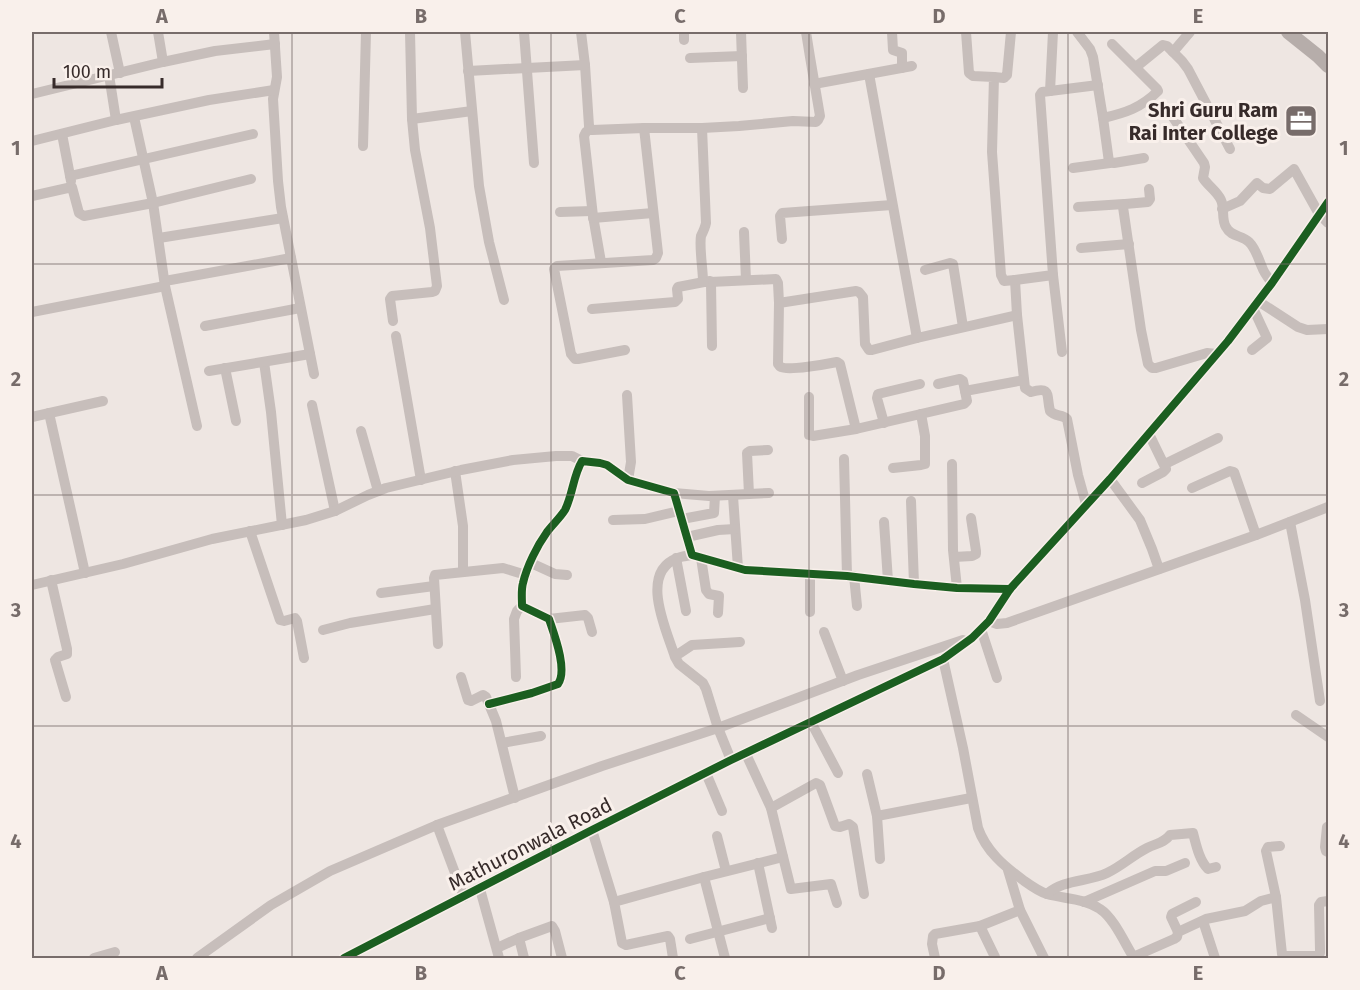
<svg xmlns="http://www.w3.org/2000/svg" width="1360" height="990" font-family="'Fira Sans',sans-serif">
<style>
.lines{fill:none;stroke-linecap:round;stroke-linejoin:round}
.minor{stroke:#c7bebb;stroke-width:10}
.major{stroke:#b6adaa;stroke-width:14}
.cycleway-casing{stroke:#f9f0eb;stroke-width:11}
.cycleway{stroke:#1b5e20;stroke-width:8}
.grid{fill:none;stroke:#776c6a;stroke-width:1.5;stroke-opacity:0.55}
.labels{text-anchor:middle;stroke-width:6;stroke-linejoin:round;paint-order:stroke}
.poi-label{font-size:20px;font-weight:bold;fill:#372b2a;stroke:#f9f0eb;text-anchor:end}
.street-label{font-size:20px;fill:#372b2a;stroke:#f9f0eb}
.neatline{fill:none;stroke:#776c6a;stroke-width:2}
.grid-label{font-size:20px;text-anchor:middle;font-weight:bold;fill:#776c6a}
</style>
<rect width="100%" height="100%" fill="#eee6e2"/>
<g class="lines">
<!-- minor -->
<g class="minor">
<polyline points="111,32 120,73"/>
<polyline points="158,32 163,62 215,51 275,44"/>
<polyline points="274,32 277,77 273,99 278,181 281,207 314,374"/>
<polyline points="465,32 479,186 489,242 504,300"/>
<polyline points="524,32 534,163"/>
<polyline points="581,32 585,65 589,126 590,129 592,130 644,128 702,128 739,126 793,121 816,122 818,120 820,116 810,57 806,32"/>
<polyline points="741,32 743,88"/>
<polyline points="892,32 893,50 902,53 902,68"/>
<path d="M966,32L969,73L973,76L994,77L992,152L1001,275L1004,281L1015,280L1017,315L1025,388L1031,392C1052,386 1046,395 1050,411C1055,417 1062,414 1067,419L1078,475L1086,504"/>
<polyline points="1077,32 1090,49 1093,57 1103,118 1109,162 1114,163 1144,158"/>
<polyline points="1190,32 1173,52 1182,61 1188,69 1230,149"/>
<polyline points="684,40 684,32"/>
<polyline points="690,58 742,56"/>
<polyline points="1136,67 1163,45 1167,46 1173,52"/>
<polyline points="468,71 585,65"/>
<polyline points="869,74 917,338"/>
<polyline points="109,75 116,120"/>
<polyline points="994,77 1004,78 1007,75 1011,32"/>
<polyline points="814,84 912,66"/>
<polyline points="1050,91 1098,85"/>
<polyline points="32,94 163,62"/>
<path d="M1170,113L1204,163L1205,167L1203,178C1208,186 1217,191 1221,200C1225,209 1221,219 1226,227C1231,237 1242,235 1249,242C1256,249 1258,258 1262,267C1264,273 1268,278 1272,283"/>
<polyline points="134,117 153,203 165,286 197,426"/>
<path d="M1103,118C1125,113 1141,108 1158,91L1157,89L1112,44"/>
<polyline points="412,119 472,111"/>
<path d="M702,128L706,223C705,228 703,232 701,236C699,246 703,270 703,281L704,282L710,281L711,283L712,346"/>
<polyline points="590,129 586,132 584,136 593,216 601,262"/>
<polyline points="62,134 71,181"/>
<polyline points="32,141 116,120 209,100 274,90"/>
<polyline points="363,146 366,32"/>
<polyline points="1073,168 1110,163"/>
<polyline points="70,176 253,134"/>
<polyline points="1149,189 1150,199 1148,202 1125,204 1123,207 1141,330 1148,364 1152,368 1156,368 1207,353 1216,354"/>
<polyline points="32,196 72,187 79,213 84,216 153,203 251,179"/>
<polyline points="1078,207 1124,204"/>
<polyline points="1222,209 1240,201 1257,183 1263,188 1270,189 1294,169 1319,214 1328,223"/>
<polyline points="560,212 592,211"/>
<polyline points="593,218 653,213"/>
<polyline points="744,232 746,280"/>
<polyline points="159,238 283,218"/>
<polyline points="782,239 780,216 782,213 892,205"/>
<polyline points="1081,248 1129,244"/>
<polyline points="925,270 950,263 953,264 963,327"/>
<polyline points="1053,275 1062,352"/>
<polyline points="1015,280 1053,275 1040,95 1042,92 1050,91 1053,32"/>
<polyline points="165,281 291,258"/>
<polyline points="710,282 776,279 778,283 779,303"/>
<polyline points="1258,301 1298,327 1307,330 1328,329"/>
<polyline points="592,309 675,302 678,299 677,289 678,287 704,282"/>
<polyline points="32,312 165,286"/>
<polyline points="393,321 390,299 392,296 432,292 435,291 437,286 430,228 415,150 412,119 410,32"/>
<polyline points="205,326 300,308"/>
<polyline points="396,336 421,480"/>
<polyline points="625,350 578,359 575,359 571,354 554,269 557,266 653,260 656,258 658,253 644,128"/>
<polyline points="1252,350 1267,338 1253,308"/>
<polyline points="264,362 271,412 282,525"/>
<polyline points="225,368 236,421"/>
<polyline points="209,371 310,354"/>
<polyline points="938,384 960,379 963,381 965,391"/>
<polyline points="627,395 631,462 628,480"/>
<polyline points="809,397 809,435 813,436 856,429 964,404 967,401 965,391 1024,380"/>
<polyline points="312,405 335,511"/>
<polyline points="49,413 85,573"/>
<polyline points="32,417 103,401"/>
<polyline points="884,423 877,398 878,394 920,384"/>
<path d="M856,429L840,364L837,362C827,364 788,371 781,367C780,367 779,365 778,364L779,303L856,291L859,292L863,297L865,344L869,350H872L917,338L1017,315"/>
<polyline points="361,431 378,491"/>
<polyline points="844,459 847,576"/>
<polyline points="952,464 953,550 957,588"/>
<polyline points="1165,464 1218,438"/>
<polyline points="893,468 921,465 925,464 925,436 921,414"/>
<polyline points="455,471 463,526 463,572"/>
<polyline points="1110,479 1140,520 1152,549 1159,569"/>
<polyline points="1142,483 1163,472 1166,469 1149,434"/>
<polyline points="1192,488 1230,471 1234,472 1256,535"/>
<polyline points="674,493 709,496 769,493"/>
<polyline points="749,494 747,453 750,451 768,450"/>
<polyline points="733,496 738,568"/>
<polyline points="911,501 914,584"/>
<polyline points="682,519 714,513 715,496"/>
<polyline points="613,520 645,519 679,511"/>
<polyline points="884,522 888,581"/>
<polyline points="1290,522 1305,600 1320,701"/>
<polyline points="250,531 280,620 284,621 295,618 297,621 304,658"/>
<polyline points="687,537 718,530 735,529"/>
<path d="M692,555C687,556 682,556 678,558C638,572 667,631 675,657L679,664L703,683L706,689L718,728L731,760"/>
<polyline points="954,557 972,556 976,554 976,551 971,518"/>
<polyline points="676,558 686,611"/>
<polyline points="701,558 706,590 709,594 719,596 718,613"/>
<polyline points="531,563 555,574 567,575"/>
<polyline points="810,574 810,612"/>
<polyline points="854,576 857,606"/>
<polyline points="51,580 67,649 67,654 58,657 55,660 66,697"/>
<polyline points="32,585 123,564 212,539 306,520 335,511 368,495 386,488 461,470 513,460 556,456 572,456 582,461"/>
<polyline points="381,593 434,586"/>
<polyline points="549,619 585,615 588,618 592,632"/>
<polyline points="989,621 997,624 1007,623 1256,535 1328,507"/>
<polyline points="981,629 997,678"/>
<polyline points="323,630 350,623 435,609"/>
<polyline points="824,632 843,681"/>
<polyline points="438,644 434,578 435,575 503,568 526,575"/>
<polyline points="675,655 680,653 692,645 740,642"/>
<path d="M943,659L963,748L978,828C986,851 1004,866 1023,880C1030,885 1038,891 1047,894C1064,899 1084,898 1100,909C1114,918 1125,944 1134,958"/>
<polyline points="461,677 468,700 471,701 483,695 486,697 496,721 515,798"/>
<polyline points="516,677 514,619 517,611 522,606"/>
<path d="M489,704L532,693L558,684C568,670 554,634 549,619L522,606C522,598 521,590 523,583C527,566 537,546 547,532C553,524 560,518 565,510C573,494 573,476 582,461L600,463L607,465L628,480L674,493L692,555L745,570L847,576L914,584L957,588L1010,589"/>
<polyline points="1296,715 1328,737"/>
<polyline points="811,722 838,773"/>
<polyline points="502,743 541,736"/>
<polyline points="746,754 771,808"/>
<polyline points="706,773 722,811"/>
<polyline points="867,774 877,816 880,859"/>
<polyline points="877,816 971,798"/>
<polyline points="437,825 464,897"/>
<polyline points="1327,827 1325,847 1326,851 1328,852"/>
<polyline points="592,830 614,902 704,877 783,857"/>
<polyline points="717,836 726,871"/>
<polyline points="758,863 772,928"/>
<polyline points="1008,870 1020,910 1044,958"/>
<polyline points="704,877 725,958"/>
<polyline points="480,889 499,958"/>
<path d="M1047,894C1064,879 1088,882 1107,873C1122,866 1133,855 1147,848C1157,843 1164,843 1170,835L1193,833C1196,844 1199,860 1208,869L1216,867"/>
<polyline points="1276,897 1266,851 1268,847 1280,846"/>
<polyline points="614,902 622,943 626,945 668,936 670,939 673,958"/>
<polyline points="1084,902 1155,871 1166,871 1185,863"/>
<polyline points="837,903 831,884 791,889 771,808 816,783 820,785 835,826 840,827 849,824 853,827 864,894"/>
<polyline points="1203,921 1215,958"/>
<polyline points="980,926 995,957"/>
<polyline points="1178,932 1171,917 1172,914 1196,902"/>
<polyline points="519,938 524,958"/>
<polyline points="690,939 770,918"/>
<polyline points="497,948 519,938 552,926 555,931 562,958"/>
<polyline points="1133,957 1174,939 1177,937 1178,932 1206,919 1245,911 1261,901 1276,897 1282,954 1284,956 1317,956 1320,953 1320,950 1319,905 1321,902 1328,901"/>
<polyline points="94,958 115,952"/>
<polyline points="197,958 271,905 330,871 437,825 602,766 718,728 858,675 963,640"/>
<polyline points="344,958 592,830 731,760 943,659 972,638 989,621 1010,589 1110,479 1228,341 1272,283 1328,202"/>
<polyline points="935,958 932,944 933,936 935,934 980,926 1020,910"/>
</g>
<!-- major -->
<polyline class="major" points="1288,32 1318,56 1328,66"/>
<defs>
<g id="cycleway">
<path d="M489,704L532,693L558,684C568,670 554,634 549,619L522,606C522,598 521,590 523,583C527,566 537,546 547,532C553,524 560,518 565,510C573,494 573,476 582,461L600,463L607,465L628,480L674,493L692,555L745,570L847,576L914,584L957,588L1010,589"/>
<polyline points="344,958 592,830 731,760 943,659 972,638 989,621 1010,589 1110,479 1228,341 1272,283 1328,202"/>
</g>
</defs>
<!-- cycleway casing -->
<use href="#cycleway" class="cycleway-casing"/>
<!-- cycleway -->
<use href="#cycleway" class="cycleway"/>
</g>
<!-- grid -->
<path class="grid" d="M292,32V958M551,32V958M809,32V958M1068,32V958M32,264H1328M32,495H1328M32,726H1328"/>
<!-- icons -->
<defs>
<symbol id="office-square" viewBox="-11 -11 22 22"><rect x="-9" y="-9" width="18" height="18" rx="4" fill="#776c6a" stroke="#f9f0eb"/><path d="M-6-3h4V-5.5h4V-3h4V5H-6ZM-1-4.5V-3h2v-1.5ZM-6 0V1H6V0Z" fill="#fff"/></symbol>
</defs>
<g fill-rule="evenodd">
<use href="#office-square" x="1282" y="102" width="38" height="38"/>
</g>
<g class="labels">
<!-- poi labels -->
<g class="poi-label">
<text x="1278" y="117">Shri Guru Ram<tspan x="1278" dy="23">Rai Inter College</tspan></text>
</g>
<!-- street labels -->
<g class="street-label">
<text transform="translate(530 844) rotate(-27)" y="7">Mathuronwala Road</text>
</g>
</g>
<!-- border -->
<rect width="1360" height="990" fill="none" stroke="#f9f0eb" stroke-width="66"/>
<!-- scale -->
<path d="M54 78v9h108v-9" fill="none" stroke="#372b2a" stroke-width="3"/>
<text x="63" y="78" font-size="18" fill="#372b2a" stroke="#f9f0eb" stroke-width="4.5" paint-order="stroke">100 m</text>
<rect x="33" y="33" width="1294" height="924" class="neatline"/>
<g class="grid-label">
<text x="162" y="23">A</text>
<text x="421" y="23">B</text>
<text x="680" y="23">C</text>
<text x="939" y="23">D</text>
<text x="1198" y="23">E</text>
<text x="16" y="155">1</text>
<text x="1344" y="155">1</text>
<text x="16" y="386">2</text>
<text x="1344" y="386">2</text>
<text x="16" y="617">3</text>
<text x="1344" y="617">3</text>
<text x="16" y="848">4</text>
<text x="1344" y="848">4</text>
<text x="162" y="980">A</text>
<text x="421" y="980">B</text>
<text x="680" y="980">C</text>
<text x="939" y="980">D</text>
<text x="1198" y="980">E</text>
</g>
</svg>
